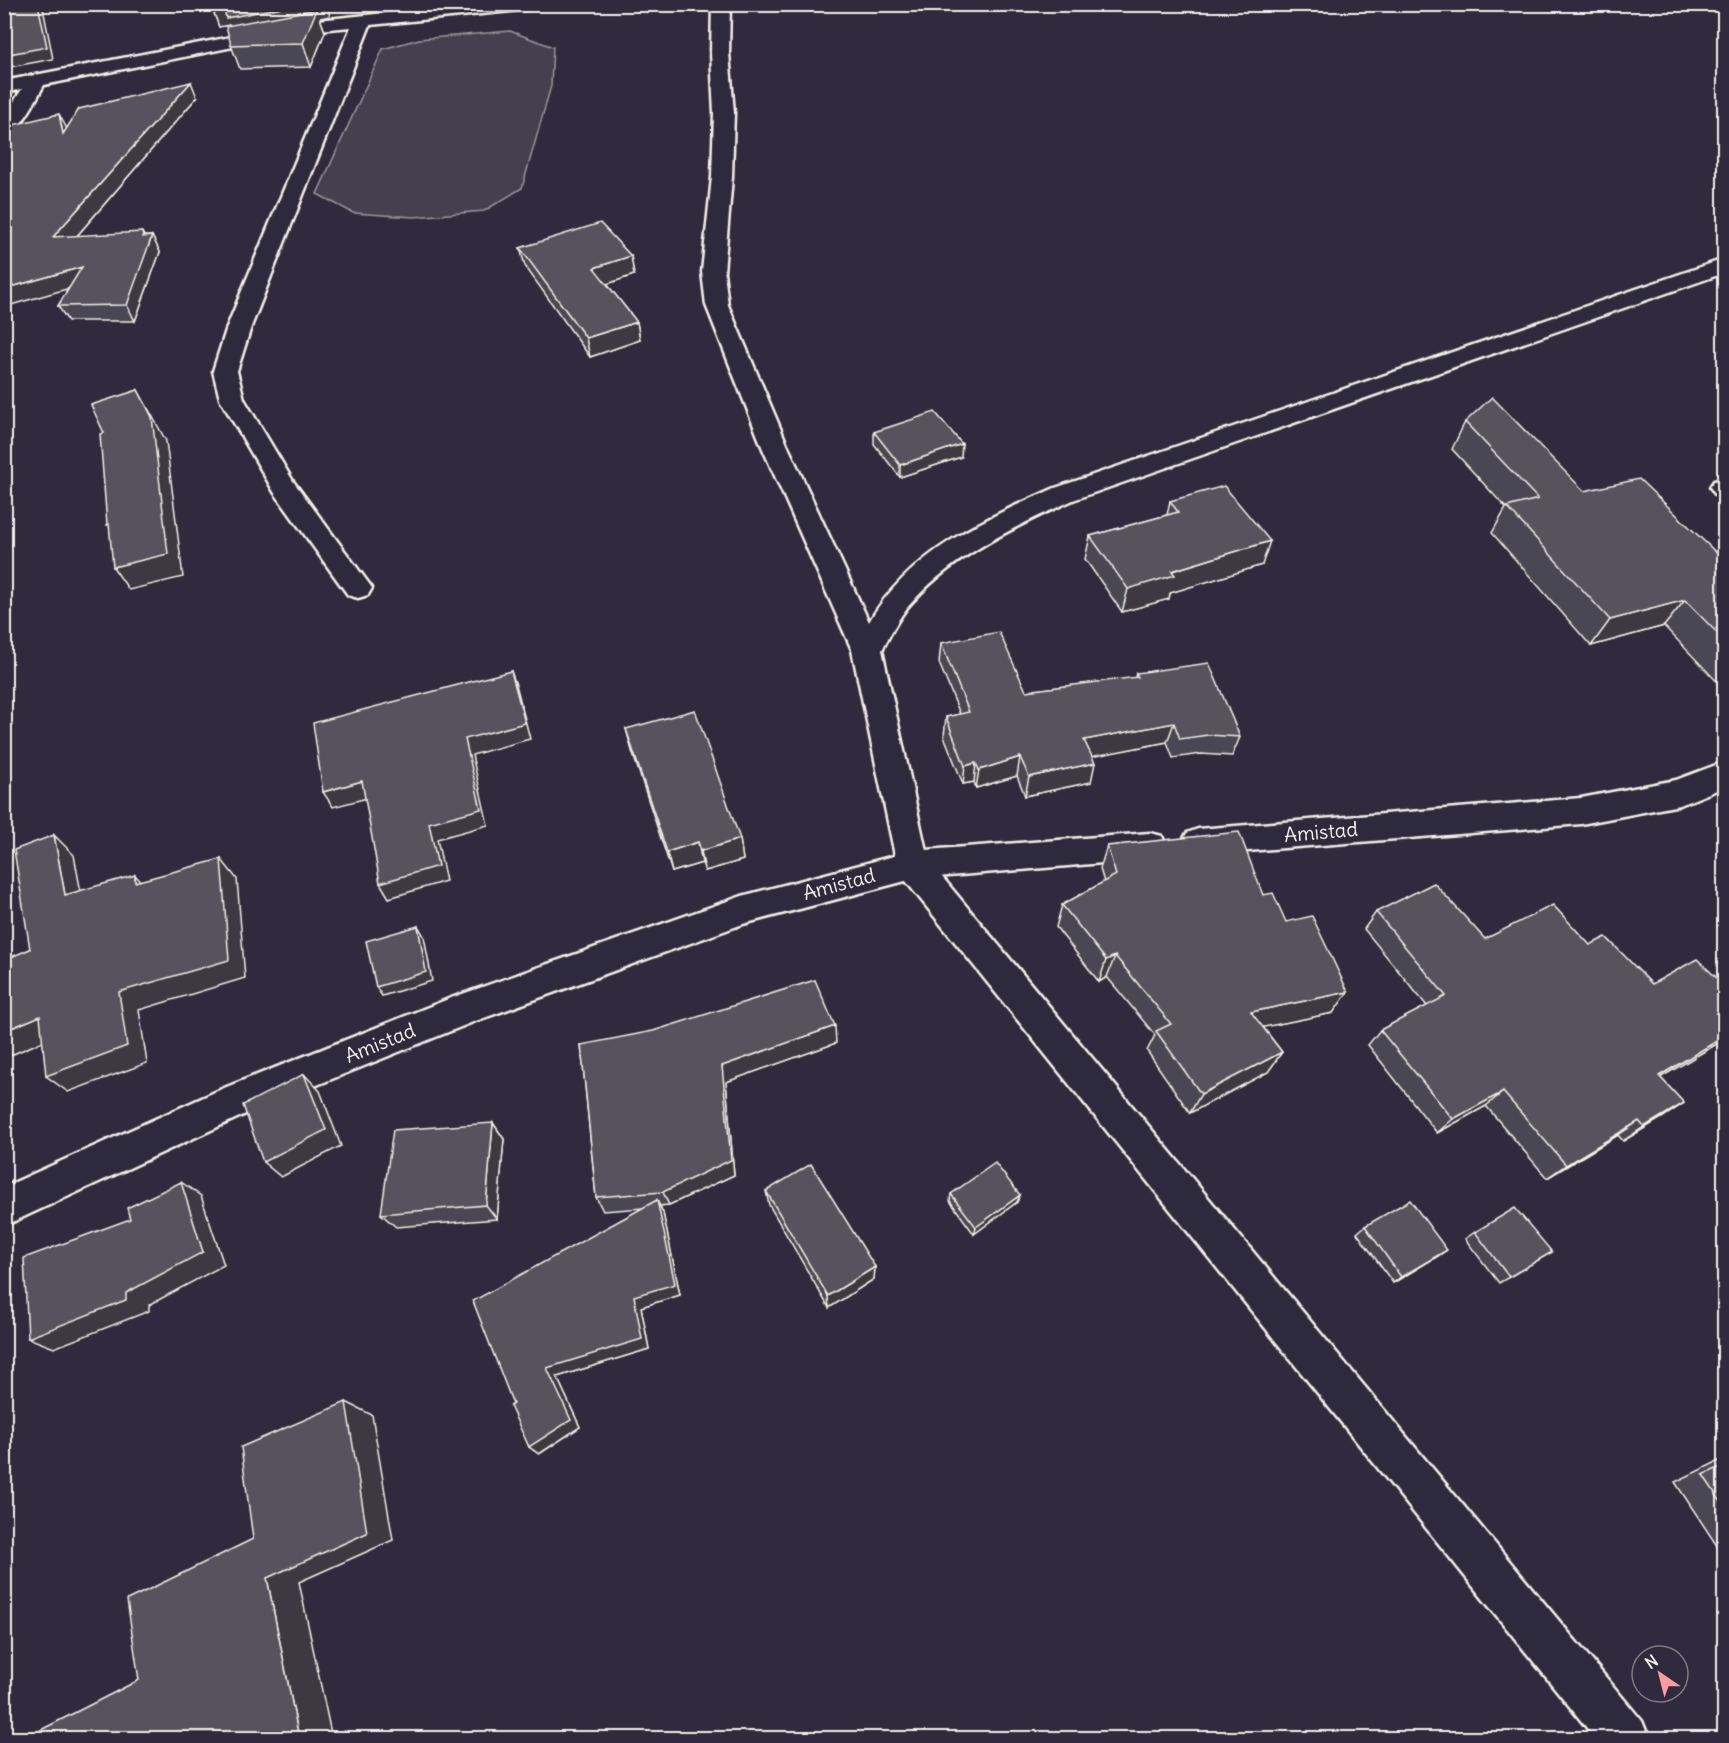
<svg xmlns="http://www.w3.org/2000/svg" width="1729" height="1743" font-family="Delius,sans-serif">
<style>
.green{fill:#454050;stroke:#9c989c;stroke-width:1.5}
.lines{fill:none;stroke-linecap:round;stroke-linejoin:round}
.minor-casing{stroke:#f4f1e8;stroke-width:5}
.tertiary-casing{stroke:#f4f1e8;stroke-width:5}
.minor{fill:#2f2a3d;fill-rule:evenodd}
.tertiary{fill:#2f2a3d;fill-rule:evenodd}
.wall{fill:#4a4752;stroke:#f4f1e8;stroke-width:1.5}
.shaded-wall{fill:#3c3942;stroke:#f4f1e8;stroke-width:1.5}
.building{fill:#56525f;stroke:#f4f1e8;stroke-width:1.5}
.labels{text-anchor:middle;stroke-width:4.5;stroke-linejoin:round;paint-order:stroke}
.street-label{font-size:20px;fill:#f4f1e8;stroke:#2f2a3d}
</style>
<rect width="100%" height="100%" fill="#2f2a3d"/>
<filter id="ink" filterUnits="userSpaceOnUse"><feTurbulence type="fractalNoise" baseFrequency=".0167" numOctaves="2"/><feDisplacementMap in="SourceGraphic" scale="12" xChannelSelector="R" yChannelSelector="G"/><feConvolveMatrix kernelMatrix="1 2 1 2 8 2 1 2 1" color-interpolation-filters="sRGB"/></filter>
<g filter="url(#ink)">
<!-- green -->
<polygon class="green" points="510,31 553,47 551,86 522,188 484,211 414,217 353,213 317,194 383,49 419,39"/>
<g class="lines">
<defs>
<g id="minor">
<path d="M473,4H540L532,9L370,25L251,327L237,371L244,399L293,481L372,588L368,595L358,598L348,595L274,492L220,399L213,371L227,327L351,27L318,30L44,85C36,99 21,132 4,136V117L22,89L4,93V81L318,20Z"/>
<path d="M712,4H730L729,53L734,113L732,177L724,272L728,305L789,449L869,622C909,553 984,519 1055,488L1724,259V273L1073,500C1017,526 957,553 914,600C900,614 891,633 882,650L928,860L1642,1721L1649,1738H1595L901,875L897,865L852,650L763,449L706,305L702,272L712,177L714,113L711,53Z"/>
<polygon points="1724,479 1724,497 1715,494 1710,487 1714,481"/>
</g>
<g id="tertiary">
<polygon points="1724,762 1724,787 1680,805 1581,824 1198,855 1187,851 1182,842 1187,833 1198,829 1581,798 1676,780"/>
<polygon points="1150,833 1162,836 1166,846 1162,856 1150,859 913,879 743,924 473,1022 250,1112 4,1226 4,1187 224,1088 451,998 742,896 913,851"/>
</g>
</defs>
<!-- minor casing -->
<use href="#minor" class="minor-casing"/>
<!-- tertiary casing -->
<use href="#tertiary" class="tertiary-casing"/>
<!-- minor -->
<use href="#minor" class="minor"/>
<!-- tertiary -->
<use href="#tertiary" class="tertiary"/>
</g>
<!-- wall -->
<g class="wall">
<polygon points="213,10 330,16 320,18 325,32 311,67 240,69 231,45 229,25 219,27"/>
<polygon points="197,97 77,236 152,236 160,252 135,321 68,321 58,306 68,289 67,128"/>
<polygon points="520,248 631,256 634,275 607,284 637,322 640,340 590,357 525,266"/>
<polygon points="1465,422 1584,491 1725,561 1725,690 1664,626 1591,646 1492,533 1506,508 1452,449"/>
<polygon points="874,432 961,457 900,477 874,444"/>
<polygon points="1170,501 1262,565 1170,593 1169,599 1122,612 1085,559 1090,536 1167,515"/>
<polygon points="941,643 1026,691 1135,678 1136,673 1240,737 1232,756 1201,754 1173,758 1167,742 1092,756 1091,782 1025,796 1017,776 976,788 974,782 963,784 944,736 946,717 960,714 939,663"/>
<polygon points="626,729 740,839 743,860 705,871 702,863 672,872 632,751"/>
<polygon points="1107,846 1263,895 1286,922 1333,1013 1263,1027 1282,1052 1268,1072 1190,1113 1147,1051 1155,1035 1107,977 1099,982 1056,927 1062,905 1104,882 1100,869"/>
<polygon points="1376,912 1485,939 1590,945 1652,984 1725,986 1725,1039 1660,1077 1684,1103 1663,1117 1623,1141 1618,1135 1547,1178 1486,1106 1437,1133 1368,1045 1380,1030 1427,1006 1364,929"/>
<polygon points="836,1043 726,1082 734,1175 669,1205 660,1206 663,1213 680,1295 641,1307 649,1349 557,1377 580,1427 539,1454 529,1447 513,1404 643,1208 603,1211 596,1197 581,1045"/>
<polygon points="493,1123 504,1139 497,1219 396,1227 381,1214"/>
<polygon points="766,1191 875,1267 874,1279 829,1308 769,1205"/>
<polygon points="951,1194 1020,1195 1017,1202 974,1234 950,1201"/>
<polygon points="1365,1226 1438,1256 1393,1283 1357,1233"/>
<polygon points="1475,1232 1552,1252 1499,1283 1465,1239"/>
<polygon points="1725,1458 1725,1558 1675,1482"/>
</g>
<!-- shaded-wall -->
<g class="shaded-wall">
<polygon points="38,4 41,4 43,8 53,59 4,68 4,55"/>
<polygon points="299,4 326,4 330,16 320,18 325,32 311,67 303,43 229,25 219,27 213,10 224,8"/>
<polygon points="191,82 197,97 62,253 53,237"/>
<polygon points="59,114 67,129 63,134"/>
<polygon points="142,232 149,245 152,236 160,252 135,321 127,305 143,237"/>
<polygon points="631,256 634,275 598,287 594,268"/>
<polygon points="82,267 91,282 4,307 4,289"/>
<polygon points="637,322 640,340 590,357 586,338"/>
<polygon points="138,390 166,441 183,577 129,590 113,567"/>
<polygon points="962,444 961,457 900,477 900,465"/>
<polygon points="1270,541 1262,565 1170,593 1169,599 1122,612 1128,589 1172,571"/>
<polygon points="1685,600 1664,626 1591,646 1610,620"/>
<polygon points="511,671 517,688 530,739 472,755 488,825 437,839 446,881 389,898 380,883 429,823 465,739"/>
<polygon points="1174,723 1167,742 1080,759 1084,740"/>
<polygon points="1020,757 1017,776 976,788 979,770"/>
<polygon points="976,763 974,782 963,784 965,766"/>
<polygon points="1095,763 1091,782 1025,796 1029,777"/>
<polygon points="362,781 371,797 333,807 323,792"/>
<polygon points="54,835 74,855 85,914 65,895"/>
<polygon points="740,839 743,860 705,871 701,851"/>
<polygon points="698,842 702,863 672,872 667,852"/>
<polygon points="221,859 237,879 245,978 139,1010 147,1063 68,1092 46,1076 119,992"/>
<polygon points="135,875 153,895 135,882"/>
<polygon points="418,926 424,936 432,981 382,996 376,987"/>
<polygon points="1115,956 1107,977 1099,982 1106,960"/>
<polygon points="1348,992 1333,1013 1239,1032 1251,1012"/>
<polygon points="40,1016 62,1033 4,1058 4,1031"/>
<polygon points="835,1026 836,1043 726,1082 734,1175 669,1205 663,1192 722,1066"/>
<polygon points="1725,1036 1725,1039 1638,1091 1659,1076"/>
<polygon points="1282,1052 1268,1072 1190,1113 1201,1094"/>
<polygon points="304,1074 320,1091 341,1146 281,1177 263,1162"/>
<polygon points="1503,1092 1486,1106 1437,1133 1453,1119"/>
<polygon points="1684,1103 1663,1117 1623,1141 1644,1127"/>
<polygon points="1639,1121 1618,1135 1547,1178 1566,1165"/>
<polygon points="493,1123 504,1139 497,1219 486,1205"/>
<polygon points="181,1182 201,1196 224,1265 149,1305 149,1311 54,1348 28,1338 126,1293"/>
<polygon points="1020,1195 1017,1202 974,1234 976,1227"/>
<polygon points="657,1200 663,1213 680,1295 641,1307 649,1349 557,1377 580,1427 539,1454 529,1447 547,1368 634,1296"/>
<polygon points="1447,1250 1438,1256 1393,1283 1401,1277"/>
<polygon points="875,1267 874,1279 829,1308 828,1296"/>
<polygon points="346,1402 372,1415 393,1540 299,1582 332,1738 299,1738 267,1578"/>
</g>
<!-- building -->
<g class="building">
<polygon points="4,4 38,4 47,47 4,55"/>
<polygon points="211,4 299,4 226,18 224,8 213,10"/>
<polygon points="317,9 303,43 231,45 226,26"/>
<polygon points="191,82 53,237 142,232 143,237 152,236 127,305 58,306 82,267 4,289 4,127 59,114 63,134 79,109"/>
<polygon points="600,223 631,256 594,268 637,322 586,338 520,248"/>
<polygon points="138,390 152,417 168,554 113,567 109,524 107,525 100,434 104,433 91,405"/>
<polygon points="1492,397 1584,491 1639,479 1725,561 1725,641 1685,600 1610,620 1507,507 1538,499 1465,422"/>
<polygon points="935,412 962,444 900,465 874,432"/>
<polygon points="1224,486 1270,541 1172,571 1175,575 1128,589 1090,536 1178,512 1170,501"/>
<polygon points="999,632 1026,691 1138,677 1136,673 1209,663 1240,737 1208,735 1180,739 1174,723 1084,740 1095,763 1029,777 1020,757 979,770 976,763 965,766 946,717 969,712 941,643"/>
<polygon points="511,671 525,723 465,739 481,809 429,823 438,866 380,883 362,781 323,792 313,723"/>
<polygon points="695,710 740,839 701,851 698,842 667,852 626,729"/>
<polygon points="1239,832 1263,895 1273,893 1286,922 1312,916 1348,992 1251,1012 1282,1052 1201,1094 1156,1031 1171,1024 1115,956 1106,960 1062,905 1116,875 1107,846"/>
<polygon points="54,835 65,895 135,875 135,882 221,859 229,960 119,992 127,1046 46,1076 40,1016 4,1031 4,960 30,949 14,850"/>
<polygon points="1434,883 1485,939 1553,905 1590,945 1606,937 1652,984 1697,959 1725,986 1725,1036 1659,1076 1684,1103 1644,1127 1639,1121 1566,1165 1503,1092 1453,1119 1380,1030 1446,996 1376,912"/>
<polygon points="418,926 426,972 376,987 366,941"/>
<polygon points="815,980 835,1026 722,1066 731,1160 663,1192 596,1197 581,1045 653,1031"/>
<polygon points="304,1074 326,1130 263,1162 243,1105"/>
<polygon points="493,1123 486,1205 381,1214 393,1130"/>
<polygon points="995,1163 1020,1195 976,1227 951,1194"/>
<polygon points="811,1164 875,1267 828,1296 766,1191"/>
<polygon points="181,1182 203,1252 126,1293 126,1300 28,1338 24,1258 130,1219 127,1208"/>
<polygon points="657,1200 675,1284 634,1296 642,1339 547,1368 571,1420 529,1447 510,1406 513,1404 473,1301"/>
<polygon points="1410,1200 1447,1250 1401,1277 1365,1226"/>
<polygon points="1515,1208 1552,1252 1509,1277 1475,1232"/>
<polygon points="346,1402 367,1533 267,1578 299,1738 25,1738 139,1680 127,1600 253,1539 241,1447"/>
<polygon points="1725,1465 1725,1508 1703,1475"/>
</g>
</g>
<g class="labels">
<!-- street labels -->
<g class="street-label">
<text transform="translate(1321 832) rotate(-5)" y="7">Amistad</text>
<text transform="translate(839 884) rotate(-15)" y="7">Amistad</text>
<text transform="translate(380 1043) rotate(-22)" y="7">Amistad</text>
</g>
</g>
<!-- margin -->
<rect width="1729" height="1743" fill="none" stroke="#2f2a3d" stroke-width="24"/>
<rect x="12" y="12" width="1705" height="1719" fill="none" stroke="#f4f1e8" stroke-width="2" filter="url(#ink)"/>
<!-- north arrow -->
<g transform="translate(1660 1674) rotate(325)"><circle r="28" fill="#2f2a3d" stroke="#7e7a81" stroke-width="1.5"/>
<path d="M0-4.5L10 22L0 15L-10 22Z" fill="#ff9aa2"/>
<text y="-9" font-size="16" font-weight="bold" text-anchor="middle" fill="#f4f1e8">N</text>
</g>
</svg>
